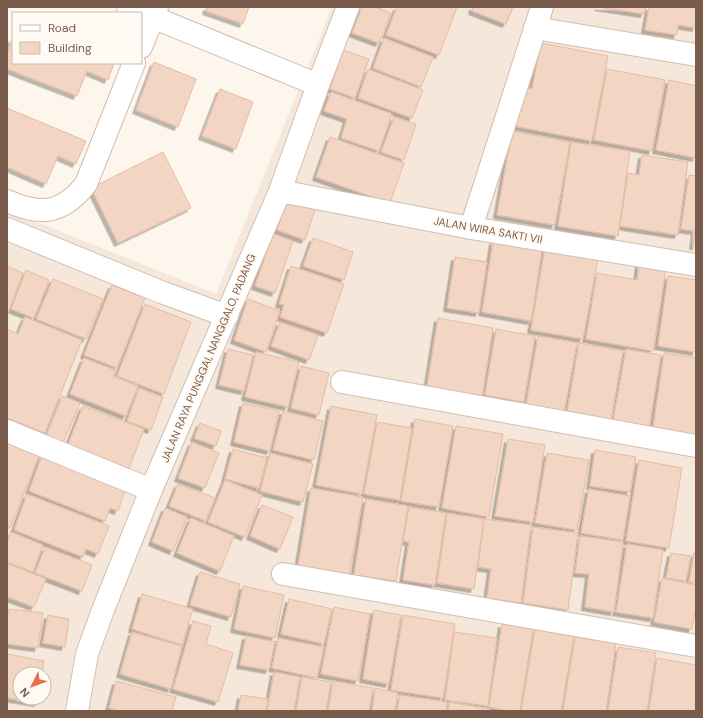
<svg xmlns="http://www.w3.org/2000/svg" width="703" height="718" font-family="'DM Sans',sans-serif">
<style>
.residential{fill:#f5e8da;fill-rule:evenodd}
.building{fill:#f3d5c3;stroke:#e6bba3;filter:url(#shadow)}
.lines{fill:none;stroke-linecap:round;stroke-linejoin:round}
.street-casing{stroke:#d1beb0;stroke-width:24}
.street{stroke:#fff;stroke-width:22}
.labels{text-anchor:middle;stroke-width:4;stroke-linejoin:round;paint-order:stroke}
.street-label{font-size:11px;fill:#7a5c4d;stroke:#fffaf3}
</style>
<defs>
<filter id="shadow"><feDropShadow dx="-3.5" dy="3.5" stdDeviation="0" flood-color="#0004"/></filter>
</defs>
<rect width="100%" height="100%" fill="#fdf6ec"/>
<!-- residential -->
<path class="residential" d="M332,7H696V711H7V210L216,294ZM20,674H44V698H20Z"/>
<!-- building -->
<g class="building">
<polygon points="207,7 249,7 243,24 206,11"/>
<polygon points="362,7 375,7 391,13 379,43 352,33"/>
<polygon points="397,7 457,7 439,55 386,35"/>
<polygon points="473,7 513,7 506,24 472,11"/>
<polygon points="598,7 646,7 644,14"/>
<polygon points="649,7 696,7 696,28 678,25 677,35 645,30"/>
<polygon points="13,38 13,63 114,63 108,80 87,71 77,96 7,69 7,53"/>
<polygon points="384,38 433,57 421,87 373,68"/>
<polygon points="541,43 608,56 592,141 514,126 522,87 532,89"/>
<polygon points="343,50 369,59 355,98 330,89"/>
<polygon points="154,62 196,79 178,127 136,110"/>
<polygon points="368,69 423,90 412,118 358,98"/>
<polygon points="607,69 665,80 652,151 594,140"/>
<polygon points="669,80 696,86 696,158 656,150"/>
<polygon points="220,89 253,102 236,149 202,136"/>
<polygon points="331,92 392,114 379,151 341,138 347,119 324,111"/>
<polygon points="7,108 86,141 76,164 58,156 46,184 7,167"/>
<polygon points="394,117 416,124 404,160 381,152"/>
<polygon points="512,131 570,142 555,225 497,215"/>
<polygon points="330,137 404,163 390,203 316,177"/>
<polygon points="571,142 630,151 618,236 558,226"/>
<polygon points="163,152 191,208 118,243 91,188"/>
<polygon points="642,155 688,162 678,235 620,226 628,173 639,175"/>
<polygon points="689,175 696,176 696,246 693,246 695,231 681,229"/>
<polygon points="287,200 315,210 305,240 277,230"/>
<polygon points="273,234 293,241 275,293 255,286"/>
<polygon points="313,238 353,252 344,280 303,266"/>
<polygon points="493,241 542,250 531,321 482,312"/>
<polygon points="545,248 598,258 583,339 531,330"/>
<polygon points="455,257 487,262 479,313 447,308"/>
<polygon points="639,264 666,268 653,351 586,339 597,273 637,280"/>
<polygon points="7,266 23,273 7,316"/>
<polygon points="291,266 344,284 327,333 280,317 284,305 279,304"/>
<polygon points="26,270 49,280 34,318 11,309"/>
<polygon points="668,276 696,280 696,352 658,346"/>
<polygon points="53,279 103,299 86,339 36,319"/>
<polygon points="112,285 145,298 117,368 84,355"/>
<polygon points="248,299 280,311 266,352 234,340"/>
<polygon points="145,304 191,322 164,394 117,376"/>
<polygon points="25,317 82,340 45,433 7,418 7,329 18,334"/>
<polygon points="438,318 493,328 482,397 427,387"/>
<polygon points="280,322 318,335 309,360 271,346"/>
<polygon points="496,329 535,336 524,402 485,395"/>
<polygon points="538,336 577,343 563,418 525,411"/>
<polygon points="579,343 623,351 610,426 566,418"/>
<polygon points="228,349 253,355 244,391 219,385"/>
<polygon points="626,349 661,355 649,427 613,421"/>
<polygon points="256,352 299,362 288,407 245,397"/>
<polygon points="664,353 696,358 696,442 652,435"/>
<polygon points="84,358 115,370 113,376 138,386 126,416 70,394"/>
<polygon points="301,366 329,373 319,415 291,408"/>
<polygon points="139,388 163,397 151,430 127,421"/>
<polygon points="62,396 80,403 63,443 46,436"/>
<polygon points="243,403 279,411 270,451 234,442"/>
<polygon points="83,406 144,429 128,471 67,447"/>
<polygon points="331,406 377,415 362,494 316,485"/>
<polygon points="283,411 323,421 314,460 273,450"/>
<polygon points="415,419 453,426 439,507 401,501"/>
<polygon points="377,422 412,428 400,500 364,494"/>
<polygon points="200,423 221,431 216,446 194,438"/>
<polygon points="456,426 503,434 489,517 442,508"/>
<polygon points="508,439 545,445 533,522 495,516"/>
<polygon points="7,440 40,453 10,528 7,527"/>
<polygon points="192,442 219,453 205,488 178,478"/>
<polygon points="233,449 267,458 259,488 225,479"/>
<polygon points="595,450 636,457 630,492 590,486"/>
<polygon points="270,453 313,464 303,502 260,491"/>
<polygon points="547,453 589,460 577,530 535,523"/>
<polygon points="42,455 126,488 118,511 110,508 105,521 29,491"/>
<polygon points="639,460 682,468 669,548 626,541"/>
<polygon points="225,480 262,495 245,537 208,522"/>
<polygon points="178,484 215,498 206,521 169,506"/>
<polygon points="311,488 363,497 349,575 298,566"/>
<polygon points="589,489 630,496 623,540 581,533"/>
<polygon points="27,494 109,526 98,554 86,549 83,557 14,530"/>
<polygon points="366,499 408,506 396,581 354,575"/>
<polygon points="262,505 293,517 280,549 250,536"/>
<polygon points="409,507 446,513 435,585 403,580 409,542 403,541"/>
<polygon points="165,508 187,517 173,551 152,542"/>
<polygon points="447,513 484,519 474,589 437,583"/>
<polygon points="191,518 234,536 220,571 177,553"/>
<polygon points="484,519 531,525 521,603 487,598 491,569 478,567"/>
<polygon points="533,527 578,533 568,610 523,603"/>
<polygon points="11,532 43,545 33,572 7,562 7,542"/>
<polygon points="580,536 623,542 614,612 585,607 589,574 575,573"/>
<polygon points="627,544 663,550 653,618 616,612"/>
<polygon points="45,547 92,565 82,591 35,573"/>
<polygon points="671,553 691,556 686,581 666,578"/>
<polygon points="694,553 696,553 696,583 689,582"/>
<polygon points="7,563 46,579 34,607 7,597"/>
<polygon points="200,572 240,584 231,617 190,605"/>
<polygon points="662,578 696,585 696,607 692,629 654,622"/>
<polygon points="243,586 284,595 275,638 234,629"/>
<polygon points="142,594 193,609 182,645 132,629"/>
<polygon points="289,599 332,609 324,644 281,634"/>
<polygon points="334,607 370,614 358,681 321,674"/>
<polygon points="9,609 43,613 38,648 7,644 7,618"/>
<polygon points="374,610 401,615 389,684 363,679"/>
<polygon points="48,615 69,619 65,647 43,643"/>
<polygon points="403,615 455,624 443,698 391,690"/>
<polygon points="193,621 211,626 206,644 233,653 218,702 173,689"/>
<polygon points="502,624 533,629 520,711 510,711 489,707"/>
<polygon points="535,629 574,636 561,711 521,711"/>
<polygon points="132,632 182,646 171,689 120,674"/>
<polygon points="454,632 497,638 488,706 445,700"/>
<polygon points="246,636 275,642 269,670 240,665"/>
<polygon points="575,637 616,643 606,711 563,711"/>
<polygon points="278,638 324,647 317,678 272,668"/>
<polygon points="618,647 656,653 647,711 608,711"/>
<polygon points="7,654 44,661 42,674 20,674 20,698 38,698 38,703 7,698"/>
<polygon points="657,658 696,665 696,711 649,711"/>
<polygon points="274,672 300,677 294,711 267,711"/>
<polygon points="302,677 331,682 326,711 296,711"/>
<polygon points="116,681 176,697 172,711 121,711 109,708"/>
<polygon points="333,681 373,688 369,711 328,711"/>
<polygon points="375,688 398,693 395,711 372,711"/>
<polygon points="241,695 268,699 266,711 238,711"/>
<polygon points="400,695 447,702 446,711 397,711"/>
<polygon points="449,702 490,709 489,711 448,711"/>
</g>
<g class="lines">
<defs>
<g id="street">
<polyline points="128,7 318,85"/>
<polyline points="535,28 696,55"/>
<polyline points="141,47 157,7"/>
<polyline points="280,191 471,228 696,265"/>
<path d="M7,201C41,216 62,214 86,184L134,63"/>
<polyline points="471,228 542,7"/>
<polyline points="7,229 161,292 227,316"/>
<polyline points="342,382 696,446"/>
<polyline points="7,431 151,490"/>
<polyline points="283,574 696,646"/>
<polyline points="77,711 87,654 103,610 151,490 280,191 318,85 348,7"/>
</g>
</defs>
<!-- street casing -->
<use href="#street" class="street-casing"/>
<!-- street -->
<use href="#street" class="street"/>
</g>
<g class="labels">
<!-- street labels -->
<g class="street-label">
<text transform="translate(488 230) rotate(10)" y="4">JALAN WIRA SAKTI VII</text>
<text transform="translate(208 358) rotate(-67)" y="4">JALAN RAYA PUNGGAI, NANGGALO, PADANG</text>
</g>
</g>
<!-- border -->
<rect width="703" height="718" fill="none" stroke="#7a5c4d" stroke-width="16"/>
<!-- legend -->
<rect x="12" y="12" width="130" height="52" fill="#fffaf3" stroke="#cabbb1"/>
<rect x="20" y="25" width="20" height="6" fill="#ffffff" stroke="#cabbb1"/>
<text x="48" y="32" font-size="12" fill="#7a5c4d">Road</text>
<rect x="20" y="42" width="20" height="12" fill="#f3d5c3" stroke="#cabbb1"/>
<text x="48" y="52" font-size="12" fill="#7a5c4d">Building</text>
<!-- north arrow -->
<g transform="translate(32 686) rotate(228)"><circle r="19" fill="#fffaf3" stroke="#cabbb1"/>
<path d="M0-3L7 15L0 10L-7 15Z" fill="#e76f51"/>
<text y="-6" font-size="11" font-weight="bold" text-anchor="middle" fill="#7a5c4d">N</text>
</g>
</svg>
